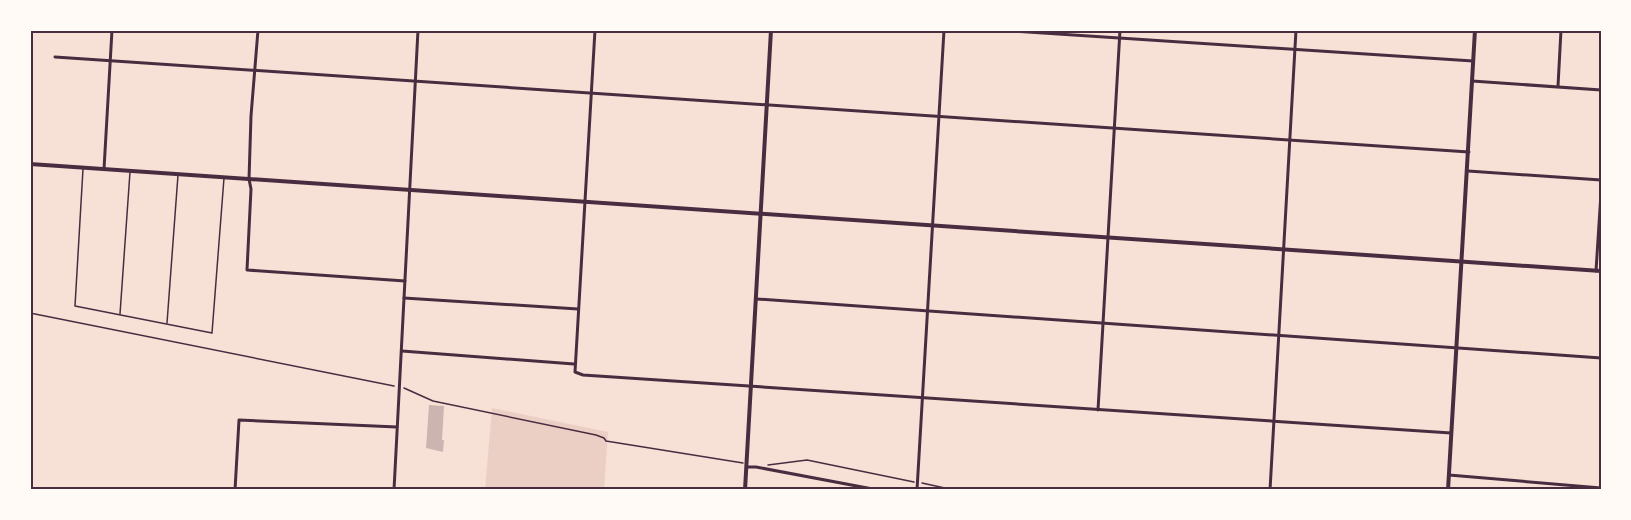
<svg xmlns="http://www.w3.org/2000/svg" width="1631" height="520" font-family="Mulish,sans-serif">
<style>
.green{fill:#ebcfc5}
.building{fill:#ccb4b1}
.lines{fill:none;stroke-linecap:round;stroke-linejoin:round}
.path{stroke:#4a2c40;stroke-width:1.5}
.service{stroke:#4a2c40;stroke-width:1.5}
.minor{stroke:#4a2c40;stroke-width:3}
.tertiary{stroke:#4a2c40;stroke-width:4}
.secondary{stroke:#4a2c40;stroke-width:4}
.neatline{fill:none;stroke:#4a2c40;stroke-width:2}
</style>
<rect width="100%" height="100%" fill="#f7e1d7"/>
<!-- green -->
<polygon class="green" points="492,408 608,432 604,490 485,490"/>
<!-- building -->
<polygon class="building" points="429,405 444,406 442,440 444,440 443,452 426,448"/>
<g class="lines">
<!-- path -->
<g class="path">
<polyline points="30,313 394,386"/>
<polyline points="404,388 433,401 596,435 604,438 606,441 743,463"/>
<polyline points="768,465 807,460 914,482"/>
<polyline points="922,483 954,490"/>
</g>
<!-- service -->
<g class="service">
<polyline points="83,169 75,306 212,333 224,178"/>
<polyline points="120,314 130,172"/>
<polyline points="167,323 178,175"/>
</g>
<!-- minor -->
<g class="minor">
<polyline points="258,30 251,116 249,179 251,189 247,270 405,281"/>
<polyline points="595,30 575,372 583,375 1451,433"/>
<polyline points="996,30 1473,61"/>
<polyline points="55,57 1469,152"/>
<polyline points="1472,81 1601,90"/>
<polyline points="1558,86 1561,30"/>
<polyline points="104,169 112,30"/>
<polyline points="1468,171 1601,180"/>
<polyline points="1596,271 1601,193"/>
<polyline points="404,298 578,309"/>
<polyline points="757,299 1601,358"/>
<polyline points="402,351 574,364"/>
<polyline points="1098,410 1120,30"/>
<polyline points="747,467 756,467 878,490"/>
<polyline points="1449,475 1601,488"/>
<polyline points="235,490 239,420 397,427"/>
<polyline points="394,490 418,30"/>
<polyline points="917,490 944,30"/>
<polyline points="1270,490 1296,30"/>
</g>
<!-- tertiary -->
<g class="tertiary">
<polyline points="745,490 771,30"/>
<polyline points="1448,490 1475,30"/>
</g>
<!-- secondary -->
<polyline class="secondary" points="30,164 1601,271"/>
</g>
<!-- border -->
<rect width="1631" height="520" fill="none" stroke="#fffaf5" stroke-width="63"/>
<rect x="32" y="32" width="1568" height="456" class="neatline"/>
</svg>
